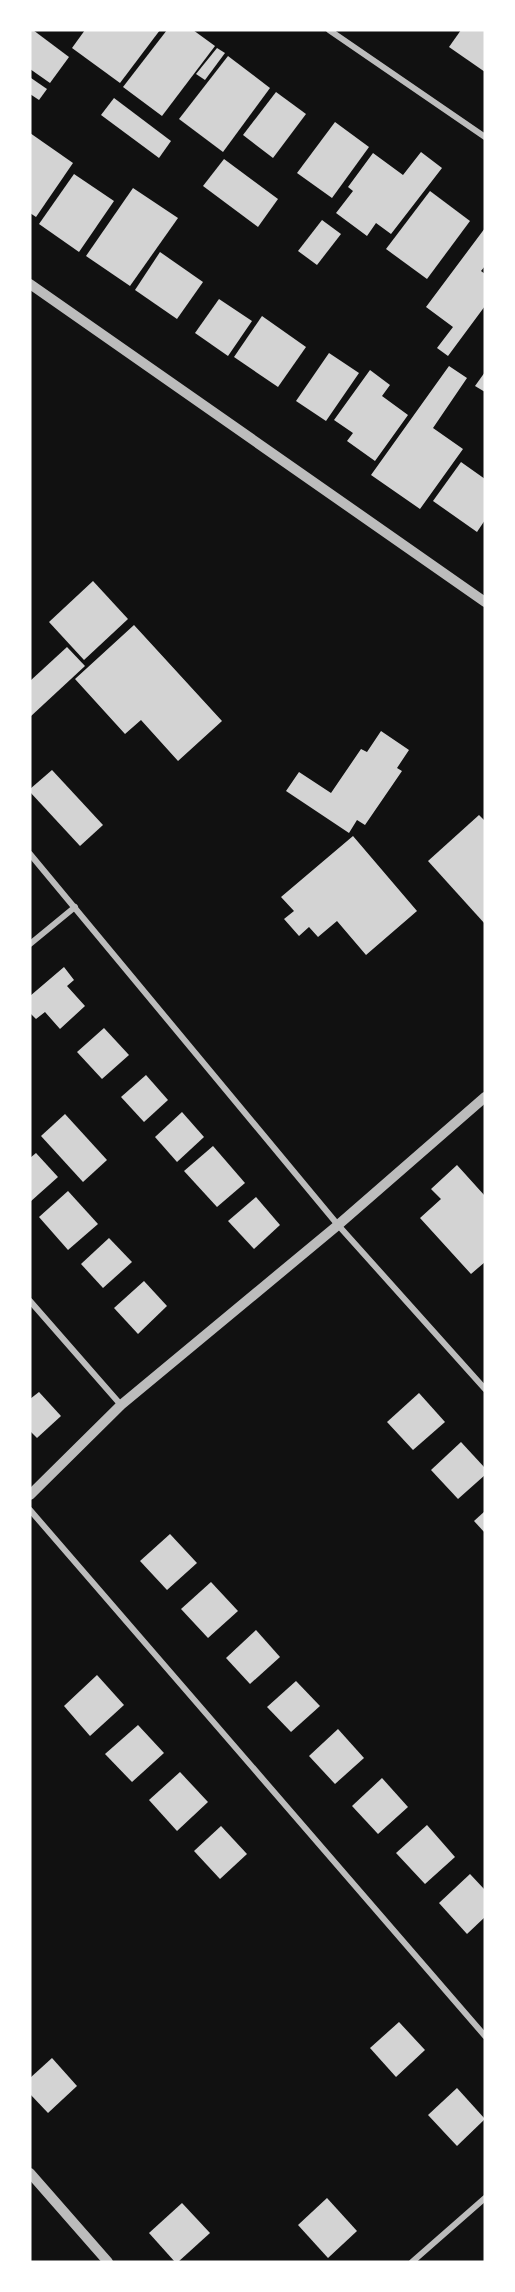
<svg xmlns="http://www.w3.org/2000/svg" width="515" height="2292" font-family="'Titillium Web',sans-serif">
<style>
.building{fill:#d3d3d3}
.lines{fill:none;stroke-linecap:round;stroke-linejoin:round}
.minor{stroke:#bcbcbc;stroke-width:6}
.tertiary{stroke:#bcbcbc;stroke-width:10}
</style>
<rect width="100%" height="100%" fill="#111"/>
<!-- building -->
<g class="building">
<polygon points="30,30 33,30 69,57 50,83 30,69"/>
<polygon points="85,30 160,30 120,83 72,48"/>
<polygon points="167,30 193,30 215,46 162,116 123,87"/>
<polygon points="461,30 485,30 485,72 449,47"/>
<polygon points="217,48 225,53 205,80 196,74"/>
<polygon points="228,56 270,88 223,152 179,119"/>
<polygon points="31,78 47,89 39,100 30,94"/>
<polygon points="276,92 306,114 273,158 243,135"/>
<polygon points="114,98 171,141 159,158 101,115"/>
<polygon points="335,122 369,147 332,198 297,173"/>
<polygon points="30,133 73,163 36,217 30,213"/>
<polygon points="421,152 442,168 391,234 376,223 367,236 336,213 353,191 348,187 373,153 403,175"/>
<polygon points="224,159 278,199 258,227 203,186"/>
<polygon points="74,174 114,201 79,252 39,224"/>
<polygon points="133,188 178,218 130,286 86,256"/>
<polygon points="430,191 470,221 427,279 386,249"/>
<polygon points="322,220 341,234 317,265 298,251"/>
<polygon points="485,228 485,266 481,271 485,274 485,306 448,356 437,348 453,327 426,307"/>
<polygon points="160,252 203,282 177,319 135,290"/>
<polygon points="219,299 252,321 228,356 195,333"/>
<polygon points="262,316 306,347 278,387 234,357"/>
<polygon points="329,353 359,373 326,421 296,401"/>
<polygon points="449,366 467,378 433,428 463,449 420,509 371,475"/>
<polygon points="370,370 390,385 382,396 408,415 375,461 347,441 353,433 334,420"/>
<polygon points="485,372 485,392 475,386"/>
<polygon points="461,462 485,479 485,520 477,532 433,501"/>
<polygon points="93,581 128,619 84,660 49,622"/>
<polygon points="134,625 222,721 178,761 141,720 125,734 75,679"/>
<polygon points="67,647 85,666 30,717 30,681"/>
<polygon points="381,731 409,750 397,768 402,771 365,825 357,820 349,833 286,791 299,772 331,793 361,749 367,752"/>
<polygon points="52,770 103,825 80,846 30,792 30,789"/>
<polygon points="479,815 485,821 485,924 428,861"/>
<polygon points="353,836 417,911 366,955 337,921 318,937 309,927 299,936 284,919 294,911 281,897"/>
<polygon points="64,967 74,980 67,986 85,1006 60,1029 45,1012 36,1019 30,1013 30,996"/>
<polygon points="104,1028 129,1055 102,1079 77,1052"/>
<polygon points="146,1075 168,1100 144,1122 121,1097"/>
<polygon points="182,1112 204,1137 177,1162 155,1137"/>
<polygon points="65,1114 107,1160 83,1182 41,1136"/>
<polygon points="213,1146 245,1183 217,1207 184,1171"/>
<polygon points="36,1153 58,1177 30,1202 30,1158"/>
<polygon points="457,1165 485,1196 485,1262 471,1274 420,1218 441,1199 431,1189"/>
<polygon points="68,1191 98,1224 68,1250 39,1217"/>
<polygon points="256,1197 280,1225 254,1249 228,1221"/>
<polygon points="109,1238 132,1262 103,1288 81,1264"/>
<polygon points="144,1281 167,1306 138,1334 114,1308"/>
<polygon points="39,1392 61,1416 37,1438 30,1431 30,1399"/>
<polygon points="419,1393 445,1422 413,1450 387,1422"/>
<polygon points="461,1442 485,1468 485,1475 458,1499 431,1470"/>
<polygon points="485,1511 485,1533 474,1521"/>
<polygon points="170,1534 197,1563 167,1590 140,1561"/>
<polygon points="211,1582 238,1611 208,1638 181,1609"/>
<polygon points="256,1630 280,1657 250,1684 226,1658"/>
<polygon points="97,1675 124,1705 90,1736 64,1706"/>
<polygon points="296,1681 320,1706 291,1732 267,1707"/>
<polygon points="138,1725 164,1753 132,1782 105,1754"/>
<polygon points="338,1729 364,1758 335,1784 309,1756"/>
<polygon points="180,1772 208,1802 177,1831 149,1800"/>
<polygon points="382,1778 408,1807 378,1834 352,1806"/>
<polygon points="427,1825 455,1857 425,1884 396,1853"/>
<polygon points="221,1826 247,1854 220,1879 194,1851"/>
<polygon points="470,1874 485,1890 485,1917 467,1934 439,1903"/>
<polygon points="399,2022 425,2050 396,2077 370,2048"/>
<polygon points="52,2058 77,2086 48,2113 30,2094 30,2078"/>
<polygon points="457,2088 485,2119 457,2146 428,2115"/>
<polygon points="327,2198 357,2231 328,2258 298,2225"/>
<polygon points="182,2203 210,2233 178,2262 175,2262 149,2233"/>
</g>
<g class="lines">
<!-- minor -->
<g class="minor">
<polyline points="329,30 485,137"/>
<polyline points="30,854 338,1225 485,1389"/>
<polyline points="30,944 75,907"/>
<polyline points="30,1301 121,1405"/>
<polyline points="30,1510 485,2036"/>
<polyline points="412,2262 485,2198"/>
</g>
<!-- tertiary -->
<g class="tertiary">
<polyline points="30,284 485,602"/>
<polyline points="30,1495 121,1405 338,1225 485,1097"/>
<polyline points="30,2173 108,2262"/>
</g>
</g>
<!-- border -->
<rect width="515" height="2292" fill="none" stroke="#ffffff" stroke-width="63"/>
</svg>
